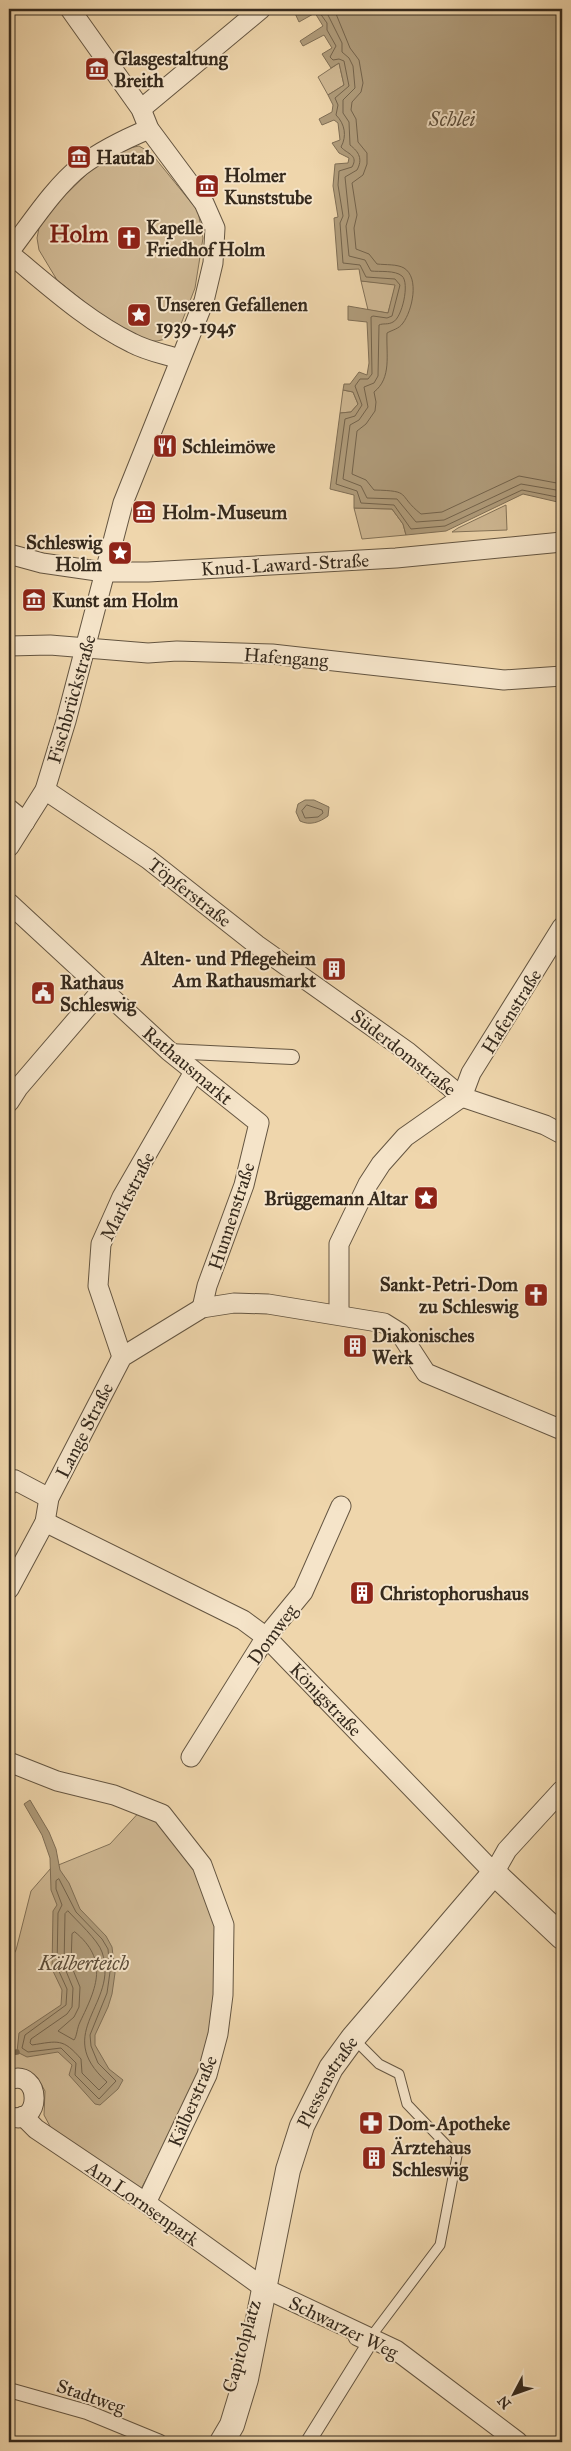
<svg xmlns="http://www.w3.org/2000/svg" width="571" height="2451" font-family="'IM FELL Great Primer',serif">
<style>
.green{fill:#d0b994;stroke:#837258}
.water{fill:#b09c7b;stroke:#7f6e55}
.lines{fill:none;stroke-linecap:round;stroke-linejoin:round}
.shore{stroke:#73634c;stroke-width:1}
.stream{stroke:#7f6e55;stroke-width:5.5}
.service-casing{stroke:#645541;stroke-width:11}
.pedestrian-casing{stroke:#645541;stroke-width:16}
.minor-casing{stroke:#645541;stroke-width:21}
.tertiary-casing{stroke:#645541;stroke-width:26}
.service{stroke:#f5e4c9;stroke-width:9}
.pedestrian{stroke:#f5e4c9;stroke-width:14}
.minor{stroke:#f5e4c9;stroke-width:19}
.tertiary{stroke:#f5e4c9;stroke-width:24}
.labels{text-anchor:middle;stroke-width:4;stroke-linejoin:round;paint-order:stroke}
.poi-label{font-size:19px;font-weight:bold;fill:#362a1d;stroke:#f5e4c9;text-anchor:start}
.street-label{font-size:19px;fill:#362a1d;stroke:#f5e4c9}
.water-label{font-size:20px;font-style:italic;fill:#5b4c39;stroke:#f5e4c9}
.district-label{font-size:24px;font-weight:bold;fill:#7a1f14;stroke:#f5e4c9}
</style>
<rect width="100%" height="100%" fill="#efd6ac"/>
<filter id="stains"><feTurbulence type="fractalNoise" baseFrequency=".004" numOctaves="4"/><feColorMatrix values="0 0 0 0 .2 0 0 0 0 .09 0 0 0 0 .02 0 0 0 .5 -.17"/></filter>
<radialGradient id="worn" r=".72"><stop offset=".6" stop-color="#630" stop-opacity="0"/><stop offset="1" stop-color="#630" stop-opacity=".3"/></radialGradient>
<!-- green -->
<g class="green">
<polygon points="339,63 344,85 328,95 318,77"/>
<polygon points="139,146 151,153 198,211 203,238 195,288 181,324 166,339 157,341 148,341 122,327 96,311 57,280 39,250 37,238 39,228 59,201 91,170 120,150"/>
<polygon points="361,281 396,284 388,313 368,310"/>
<polygon points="343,390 353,392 358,404 351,412 340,413"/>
<polygon points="506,505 507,530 452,532 458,528"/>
<polygon points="354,508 392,509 403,524 406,535 362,539"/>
<polygon points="143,1808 163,1820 199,1867 219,1922 219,1998 202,2072 140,2191 52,2130 44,2115 45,2091 37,2077 9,2071 9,1963 16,1950 31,1891 51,1868 110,1844"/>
</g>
<!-- water -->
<g class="water">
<polygon points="293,9 562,9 562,503 523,494 446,531 406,535 403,524 392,509 354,508 354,495 330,489 340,413 351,412 358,404 353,392 343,390 344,384 350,384 359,372 367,375 369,363 367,322 348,320 348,306 388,313 395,285 361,281 359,269 338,270 334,218 338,217 333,186 335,164 348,163 349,158 339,153 332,143 340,140 338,123 334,120 322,125 319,119 332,112 333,105 328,95 344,85 339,63 331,68 322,54 332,48 324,35 303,46 300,41 323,26 315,13 299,22"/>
<path d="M305,800H314L329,807L328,816C320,822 310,826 300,821L296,812L298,804Z"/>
<polygon points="30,1800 49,1832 56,1849 60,1870 69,1883 80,1909 106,1936 112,1947 115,1973 112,1994 108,2007 95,2035 95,2045 109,2069 123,2080 118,2089 100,2105 95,2104 69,2075 72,2065 58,2052 27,2057 17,2052 19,2033 61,2005 62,1990 52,1969 53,1911 57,1905 51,1890 50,1858 42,1835 24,1804"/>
</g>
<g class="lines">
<!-- shore -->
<g class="shore">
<path d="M317,9L327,23V30L336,46L330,57L333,60L339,59L344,61L349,86L335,98L338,105L336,115C345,124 347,136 341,147C347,154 359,155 352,167L339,171L338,185L343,216L340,223L343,263L360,265L366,277L395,279L400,285L392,316L387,318L373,316L371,317L372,374L368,379H360L355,386L362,405L355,416L345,419L336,484L357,491L361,503L394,505L411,529L445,526L522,490L562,498"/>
<path d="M325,9L342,43V52L349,58L353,66L355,88L343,100V113L349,122L350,145C359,152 363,159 357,170L345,177L349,216L346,226L349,256L365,260L371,271C380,272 395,270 402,276C410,283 402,318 393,322C388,325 383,323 379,325L378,376L374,383L364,387L368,407L359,420L350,425L343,479L361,486L367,498L397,499L416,522L444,520L521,484L562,491"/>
<path d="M334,9L350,48L359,60L363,83L361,92L352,102L351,110L356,119L358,142L367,153V164L363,175L352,183L357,215L354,228L356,249L369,254L377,264C386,265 397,264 404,268C420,278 412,311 403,323C399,329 392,330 387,333C386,354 392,378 374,392L376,402L375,411L366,424L357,431L352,474L366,480L374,490C413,491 396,494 421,514L442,512L519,476L562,484"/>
<polygon points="307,805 322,810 323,813 318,817 305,818 302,811"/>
<polygon points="59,1879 76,1912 102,1939 108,1949 110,1972 107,1993 90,2035 91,2046 98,2063 116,2081 99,2099 75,2075 76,2063 61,2048 28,2052 22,2048 25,2035 66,2005 67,1989 57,1967 58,1913 62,1905 56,1889 56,1881"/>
<path d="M68,1911C77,1921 98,1940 102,1952C120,2004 51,2032 107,2082L99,2090L82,2073L81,2059C63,2038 58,2041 32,2045L30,2043L31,2039L67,2014L72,2007L73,1988L64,1966L65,1914Z"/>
<path d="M75,1932C109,1960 97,1987 80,2022C77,2028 77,2036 74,2040L58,2031L74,2017L79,2007L80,1987L71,1965L72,1934Z"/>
</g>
<!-- stream -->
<polyline class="stream" points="9,2053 17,2052"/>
<defs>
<polyline id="service" points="353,2038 379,2064 399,2074 407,2104 457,2156 440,2245 370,2338"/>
<g id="pedestrian">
<polyline points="169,1051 292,1057"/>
<polyline points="9,2390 87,2412 160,2442"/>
<polyline points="308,2442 369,2344 356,2338"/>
</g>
<g id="minor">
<polyline points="141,109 261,9"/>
<path d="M9,252C30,225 54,187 81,166C102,150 125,139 149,129"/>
<path d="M9,253C48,285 87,321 132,343C147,351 164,354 179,359"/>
<polyline points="9,554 42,563 104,572 148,572 396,558 562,542"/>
<polyline points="9,646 50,645 148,653 177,651 272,654 504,680 562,676"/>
<polyline points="45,790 148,859 257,945 408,1052 462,1097 545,1125 562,1134"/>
<polyline points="9,809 25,822"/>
<polyline points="9,847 45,790 66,721 123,503 204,301 213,263 215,228 204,203 149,129 141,109 70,9"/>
<polyline points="9,903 169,1051 259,1123 244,1185 207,1286 202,1308"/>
<polyline points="462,1097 471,1073 562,927"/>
<polyline points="9,1102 18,1088 102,990"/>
<polyline points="339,1314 339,1244 368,1184 381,1164 405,1137 462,1097"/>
<polyline points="122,1357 98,1286 101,1244 122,1197 194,1072"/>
<polyline points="9,1485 15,1480 49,1498"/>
<path id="s1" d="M45,1522L243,1620L266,1637L494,1873L507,1850L562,1790"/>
<polyline points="9,1589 45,1522 49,1498 122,1357 202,1308 234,1303 268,1304 384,1323 400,1333 426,1373 562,1430"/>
<polyline points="191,1757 266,1637 303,1592 341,1506"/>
<polyline points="9,1762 57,1781 114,1795 162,1814 202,1865 224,1925 223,1995 218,2034 207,2075 146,2203"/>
<path d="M9,2080C42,2067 43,2129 9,2116"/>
<polyline points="23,2116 36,2129 146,2203 264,2288 396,2350 518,2442"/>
</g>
<g id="tertiary">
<path id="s2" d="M222,2442L232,2425L246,2379L288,2170L302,2126L331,2068L353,2038L494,1873L562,1937"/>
</g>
</defs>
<!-- service casing -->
<use href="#service" class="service-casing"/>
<!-- pedestrian casing -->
<use href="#pedestrian" class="pedestrian-casing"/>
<!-- minor casing -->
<use href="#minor" class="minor-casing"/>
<!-- tertiary casing -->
<use href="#tertiary" class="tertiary-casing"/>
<!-- service -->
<use href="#service" class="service"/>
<!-- pedestrian -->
<use href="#pedestrian" class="pedestrian"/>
<!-- minor -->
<use href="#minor" class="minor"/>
<!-- tertiary -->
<use href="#tertiary" class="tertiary"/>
</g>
<!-- icons -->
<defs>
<symbol id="museum-square" viewBox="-11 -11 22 22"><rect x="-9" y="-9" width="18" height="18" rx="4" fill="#8f2418" stroke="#f5e4c9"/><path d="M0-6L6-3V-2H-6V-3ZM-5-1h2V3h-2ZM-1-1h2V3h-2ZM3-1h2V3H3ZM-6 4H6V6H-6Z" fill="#fff"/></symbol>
<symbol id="church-square" viewBox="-11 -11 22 22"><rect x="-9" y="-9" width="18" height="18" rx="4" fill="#8f2418" stroke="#f5e4c9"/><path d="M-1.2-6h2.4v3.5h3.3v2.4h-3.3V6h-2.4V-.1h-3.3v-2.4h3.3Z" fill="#fff"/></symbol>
<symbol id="sight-square" viewBox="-11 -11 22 22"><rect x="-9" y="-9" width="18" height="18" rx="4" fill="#8f2418" stroke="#f5e4c9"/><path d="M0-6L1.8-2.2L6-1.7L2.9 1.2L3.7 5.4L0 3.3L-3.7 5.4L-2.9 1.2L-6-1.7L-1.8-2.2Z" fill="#fff"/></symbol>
<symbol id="restaurant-square" viewBox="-11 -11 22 22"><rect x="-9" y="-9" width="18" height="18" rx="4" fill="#8f2418" stroke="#f5e4c9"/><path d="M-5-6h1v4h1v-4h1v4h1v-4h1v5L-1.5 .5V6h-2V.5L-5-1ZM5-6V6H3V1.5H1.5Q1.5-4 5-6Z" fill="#fff"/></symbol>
<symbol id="building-square" viewBox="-11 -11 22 22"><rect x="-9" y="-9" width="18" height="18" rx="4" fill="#8f2418" stroke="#f5e4c9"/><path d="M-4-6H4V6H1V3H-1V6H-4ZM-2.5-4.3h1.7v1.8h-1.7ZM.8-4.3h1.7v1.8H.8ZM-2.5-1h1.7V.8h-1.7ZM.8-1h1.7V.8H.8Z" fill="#fff"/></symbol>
<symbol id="civic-square" viewBox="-11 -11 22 22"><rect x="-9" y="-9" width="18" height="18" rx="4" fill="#8f2418" stroke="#f5e4c9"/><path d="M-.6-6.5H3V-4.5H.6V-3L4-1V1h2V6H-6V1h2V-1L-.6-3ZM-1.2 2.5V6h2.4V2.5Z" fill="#fff"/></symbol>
<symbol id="pharmacy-square" viewBox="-11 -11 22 22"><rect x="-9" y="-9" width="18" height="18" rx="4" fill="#8f2418" stroke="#f5e4c9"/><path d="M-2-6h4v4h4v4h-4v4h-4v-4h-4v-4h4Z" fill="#fff"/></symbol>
</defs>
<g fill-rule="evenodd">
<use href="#museum-square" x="83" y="55" width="28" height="28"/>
<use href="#museum-square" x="65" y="143" width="28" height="28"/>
<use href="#museum-square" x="193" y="172" width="28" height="28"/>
<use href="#church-square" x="115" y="224" width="28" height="28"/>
<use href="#sight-square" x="125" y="301" width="28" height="28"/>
<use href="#restaurant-square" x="151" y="432" width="28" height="28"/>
<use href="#museum-square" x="130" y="498" width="28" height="28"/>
<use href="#sight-square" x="106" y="539" width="28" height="28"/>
<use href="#museum-square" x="20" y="586" width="28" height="28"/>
<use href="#building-square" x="320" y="955" width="28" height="28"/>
<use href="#civic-square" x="29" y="979" width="28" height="28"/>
<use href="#sight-square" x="412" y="1184" width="28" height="28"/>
<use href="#church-square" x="522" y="1281" width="28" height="28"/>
<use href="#building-square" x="341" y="1332" width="28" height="28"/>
<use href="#building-square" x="348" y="1579" width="28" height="28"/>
<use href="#pharmacy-square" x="357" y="2109" width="28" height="28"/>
<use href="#building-square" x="360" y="2144" width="28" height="28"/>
</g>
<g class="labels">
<!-- poi labels -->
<g class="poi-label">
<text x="114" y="65">Glasgestaltung<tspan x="114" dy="22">Breith</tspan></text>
<text x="96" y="164">Hautab</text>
<text x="224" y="182">Holmer<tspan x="224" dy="22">Kunststube</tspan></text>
<text x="146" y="234">Kapelle<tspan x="146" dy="22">Friedhof Holm</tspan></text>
<text x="156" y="311">Unseren Gefallenen<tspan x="156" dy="22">1939-1945</tspan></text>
<text x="182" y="453">Schleimöwe</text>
<text x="162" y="519">Holm-Museum</text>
<text x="102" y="549" text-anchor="end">Schleswig<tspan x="102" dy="22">Holm</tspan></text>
<text x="52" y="607">Kunst am Holm</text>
<text x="316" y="965" text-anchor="end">Alten- und Pflegeheim<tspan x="316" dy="22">Am Rathausmarkt</tspan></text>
<text x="60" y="989">Rathaus<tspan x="60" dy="22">Schleswig</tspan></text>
<text x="408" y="1205" text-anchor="end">Brüggemann Altar</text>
<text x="518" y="1291" text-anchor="end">Sankt-Petri-Dom<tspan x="518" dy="22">zu Schleswig</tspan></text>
<text x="372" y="1342">Diakonisches<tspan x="372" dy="22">Werk</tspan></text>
<text x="380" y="1600">Christophorushaus</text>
<text x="388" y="2130">Dom-Apotheke</text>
<text x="392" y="2154">Ärztehaus<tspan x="392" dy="22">Schleswig</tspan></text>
</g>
<!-- street labels -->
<g class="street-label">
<text transform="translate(285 564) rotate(-3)" y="7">Knud-Laward-Straße</text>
<text transform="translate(286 657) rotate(4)" y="7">Hafengang</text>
<text transform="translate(71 699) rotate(-74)" y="7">Fischbrückstraße</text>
<text transform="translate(190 892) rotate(38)" y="7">Töpferstraße</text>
<text transform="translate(511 1011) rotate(-58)" y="7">Hafenstraße</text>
<text transform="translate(404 1052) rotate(38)" y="7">Süderdomstraße</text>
<text transform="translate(188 1065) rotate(40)" y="7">Rathausmarkt</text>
<text transform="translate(127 1196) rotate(-63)" y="7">Marktstraße</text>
<text transform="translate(231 1216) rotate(-72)" y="7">Hunnenstraße</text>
<text transform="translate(84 1430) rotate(-63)" y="7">Lange Straße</text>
<text transform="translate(272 1634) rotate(-54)" y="7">Domweg</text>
<text dy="7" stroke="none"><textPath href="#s1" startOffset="336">Königstraße</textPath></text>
<text dy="7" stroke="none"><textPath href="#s2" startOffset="378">Plessenstraße</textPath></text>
<text transform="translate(192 2101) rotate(-67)" y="7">Kälberstraße</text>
<text transform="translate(143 2203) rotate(35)" y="7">Am Lornsenpark</text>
<text transform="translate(344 2327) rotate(26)" y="7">Schwarzer Weg</text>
<text transform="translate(241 2346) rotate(-74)" y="7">Capitolplatz</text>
<text transform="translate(91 2396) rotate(19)" y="7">Stadtweg</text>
</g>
<!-- water labels -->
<g class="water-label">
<text x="452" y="126">Schlei</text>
<text x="84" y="1970">Kälberteich</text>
</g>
<!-- district labels -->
<g class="district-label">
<text x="79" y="242">Holm</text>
</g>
</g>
<!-- margin -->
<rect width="571" height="2451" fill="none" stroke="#efd6ac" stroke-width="30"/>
<rect x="10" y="10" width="551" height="2431" fill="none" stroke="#362a1d" stroke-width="2.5"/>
<rect x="15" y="15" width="541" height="2421" fill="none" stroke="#362a1d"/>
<!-- north arrow -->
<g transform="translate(514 2394) rotate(229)" stroke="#f5e4c9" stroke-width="4" paint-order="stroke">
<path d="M0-4L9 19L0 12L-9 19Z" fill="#362a1d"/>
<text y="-8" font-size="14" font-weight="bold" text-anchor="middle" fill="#362a1d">N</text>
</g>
<rect width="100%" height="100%" filter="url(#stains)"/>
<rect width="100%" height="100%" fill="url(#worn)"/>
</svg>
